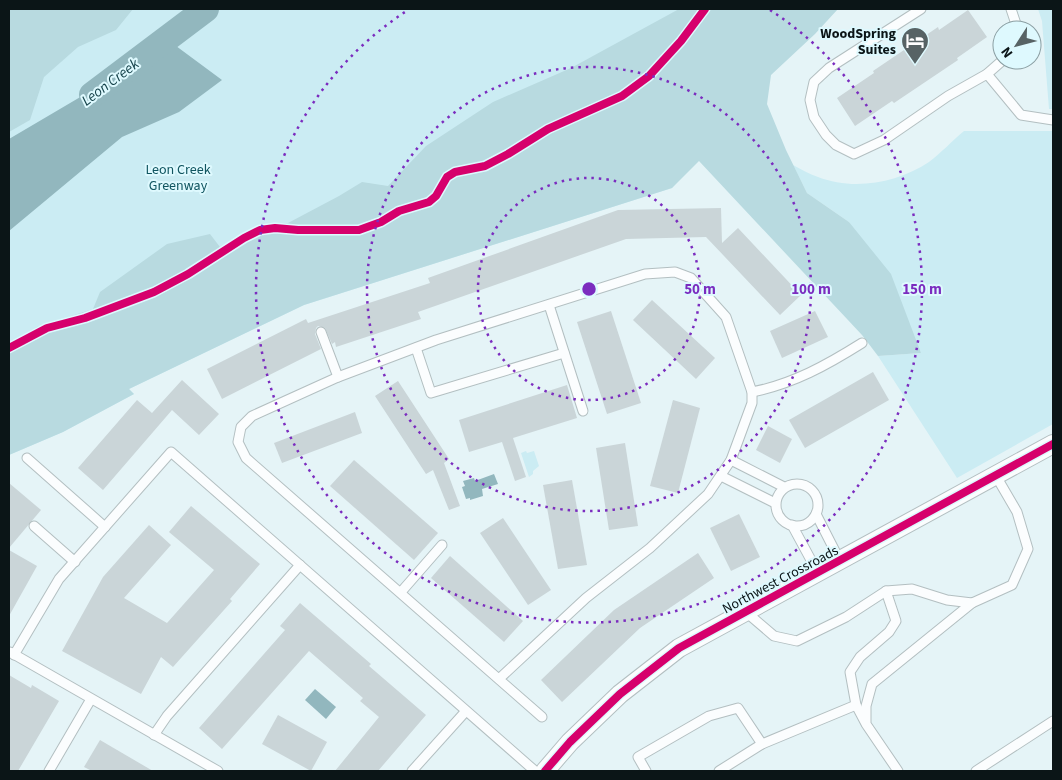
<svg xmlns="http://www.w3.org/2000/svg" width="1062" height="780" font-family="'Source Sans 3',sans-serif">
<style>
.green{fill:#cbecf3}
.forest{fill:#b8dae0}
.water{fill:#92b7be}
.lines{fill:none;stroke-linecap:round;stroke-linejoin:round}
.river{stroke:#92b7be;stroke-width:26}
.building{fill:#cad5d8}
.lane-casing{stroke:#b3bfc1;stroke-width:11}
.street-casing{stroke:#b3bfc1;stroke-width:20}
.lane{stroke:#fbfdfe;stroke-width:9}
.street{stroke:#fbfdfe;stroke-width:18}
.cycleway-casing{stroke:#def9fe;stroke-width:11}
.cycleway{stroke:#d6006c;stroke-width:8}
.ring{fill:none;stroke:#7b2cbf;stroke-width:2.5;stroke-dasharray:2.5 5}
.labels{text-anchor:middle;stroke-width:4;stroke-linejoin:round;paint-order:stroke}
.poi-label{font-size:14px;font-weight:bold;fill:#0b1517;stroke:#def9fe;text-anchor:end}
.park-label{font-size:14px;fill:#0f545f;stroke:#def9fe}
.street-label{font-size:14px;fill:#0b1517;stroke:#def9fe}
.water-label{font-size:15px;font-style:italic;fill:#123f47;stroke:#def9fe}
.centre{fill:#7b2cbf;stroke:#def9fe;stroke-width:2.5}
.ring-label{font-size:15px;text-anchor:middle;font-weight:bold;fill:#7b2cbf;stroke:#def9fe;stroke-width:4;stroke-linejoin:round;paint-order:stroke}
</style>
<rect width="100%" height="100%" fill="#e5f4f7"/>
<!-- green -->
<g class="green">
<polygon points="9,9 825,9 672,188 304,305 129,389 134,394 63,432 9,455"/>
<polygon points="1038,9 1053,9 1053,109 1049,109 1042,21"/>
<path d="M964,131H1053V424L957,478L878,356L921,353L849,222L807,193L793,165C801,169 809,174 818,177C854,191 897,183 929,162C941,153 952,141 964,131Z"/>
<polygon points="526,451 527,453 534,451 539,466 533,471 533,474 529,477 521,453"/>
</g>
<!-- forest -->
<g class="forest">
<polygon points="9,9 133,9 116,30 78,47 44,77 30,120 9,132"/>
<polygon points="679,9 838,9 815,34 771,75 767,104 786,150 807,193 849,222 891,274 921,353 878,356 862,335 699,161 672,188 304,305 129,389 134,394 63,432 9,455 9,345 37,327 93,309 100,292 167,244 210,234 220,247 259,225 288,223 339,196 362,182 388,186 426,146 493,102 571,68"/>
</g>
<!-- water -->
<g class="water">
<polygon points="172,43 222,80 179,112 122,137 9,231 9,139"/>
<polygon points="494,474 498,484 482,489 483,496 470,500 470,498 466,499 462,487 465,486 463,481 474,478 475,481"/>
<polygon points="315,689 336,707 326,719 305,700"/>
</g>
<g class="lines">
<!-- river -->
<polyline class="river" points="92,95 206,9"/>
</g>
<!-- building -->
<g class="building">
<polygon points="968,10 987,37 957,58 958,60 894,103 892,101 855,126 837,98 874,73 873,71 938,27 939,30"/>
<polygon points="721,208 722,243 738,228 801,295 780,315 706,237 626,239 418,312 421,319 336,347 335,342 332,344 325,328 318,326 316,328 315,334 321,349 222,399 207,369 306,319 308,323 430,283 428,278 618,210"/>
<polygon points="652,300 715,358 696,379 633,320"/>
<polygon points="611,311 641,403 607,414 577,322"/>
<polygon points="815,311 828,337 782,358 770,331"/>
<polygon points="873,372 889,400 805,448 789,420"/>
<polygon points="182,380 219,414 199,435 172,410 103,490 78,468 137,400 152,413"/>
<polygon points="398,381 449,459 444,463 460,506 449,510 433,470 426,474 375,396"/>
<polygon points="567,385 577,418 513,438 526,477 515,481 502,442 469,452 459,420"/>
<polygon points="673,400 700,408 678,493 650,486"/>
<polygon points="355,412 362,433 282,463 274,443"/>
<polygon points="768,426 792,439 780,463 756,450"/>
<polygon points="625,443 638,526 609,530 596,448"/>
<polygon points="354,460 438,533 414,560 330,486"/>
<polygon points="572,480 587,565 558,569 543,485"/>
<polygon points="9,483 41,510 9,548"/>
<polygon points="191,506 260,564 230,599 232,601 173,667 161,657 141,694 62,651 103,577 149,525 171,545 124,598 167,623 214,570 169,532"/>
<polygon points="739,514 760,557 731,571 710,528"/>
<polygon points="503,518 551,590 528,605 480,533"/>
<polygon points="9,550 37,566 9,616"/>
<polygon points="698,553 714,578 640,628 562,702 541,680 614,610"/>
<polygon points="450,556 523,621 504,642 431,578"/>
<polygon points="300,603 371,664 369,666 426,715 378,771 335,771 379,717 360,701 363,698 309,651 222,749 199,728 285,630 280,626"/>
<polygon points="9,675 31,688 32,685 59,701 18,771 9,771"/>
<polygon points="278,715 327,742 311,771 262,744"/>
<polygon points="100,740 153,771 92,771 84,767"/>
</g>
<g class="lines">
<defs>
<g id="lane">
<polyline points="921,9 829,68 814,82 810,100 814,117 826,135 836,145 854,154 884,140 948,96 987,74 1003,60"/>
<polyline points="1011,9 1018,30"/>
<polyline points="987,74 1021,115 1053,120"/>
<polyline points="549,305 583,411"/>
<polyline points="321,332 338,377"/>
<polyline points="416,348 431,393 564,353"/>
<path d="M752,392C793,384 827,365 862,343"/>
<polyline points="27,458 105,527"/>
<polyline points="731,460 784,487"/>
<polyline points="721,476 775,503"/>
<circle cx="797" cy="505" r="21"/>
<polyline points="816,514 840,561"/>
<polyline points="792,525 818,573"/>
<polyline points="34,526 75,562"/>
<polyline points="401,592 442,545"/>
<polyline points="746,612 774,636 797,641 846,617 886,591 912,589 947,600 972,603 1012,585 1028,549 1017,512 996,476"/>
<polyline points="10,652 218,771"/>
<polyline points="14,655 59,579 171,452 535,771"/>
<polyline points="500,678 586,598 650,548 708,494 731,460 752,403 752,392 726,317 691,278 675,272 645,274 436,340 338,377 252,416 241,427 238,442 246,458 542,717"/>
<polyline points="865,722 856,705 850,672 860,657 889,632 896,621 886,591"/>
<polyline points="154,735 167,716 300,565"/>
<polyline points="49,771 91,699"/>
<polyline points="412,771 466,711"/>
<polyline points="646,771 638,757 709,716 738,708 762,744"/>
<polyline points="719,771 762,744 856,705"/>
<polyline points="898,771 866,724 866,706 872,684 972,603"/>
<polyline points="976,771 1053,721"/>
</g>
<polyline id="street" points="545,771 570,742 620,694 679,648 1053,444"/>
</defs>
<!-- lane casing -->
<use href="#lane" class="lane-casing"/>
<!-- street casing -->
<use href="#street" class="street-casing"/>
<!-- lane -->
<use href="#lane" class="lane"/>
<!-- street -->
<use href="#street" class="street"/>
<defs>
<g id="cycleway">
<polyline points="9,348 47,328 85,318 154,292 188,274 244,238 260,230 275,228 298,230 359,230 381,222 399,211 429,202 436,196 447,177 455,172 485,166 508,154 548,129 622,96 649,76 681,41 705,9"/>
<polyline points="545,771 570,742 620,694 679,648 1053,444"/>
</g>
</defs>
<!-- cycleway casing -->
<use href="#cycleway" class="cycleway-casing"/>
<!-- cycleway -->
<use href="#cycleway" class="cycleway"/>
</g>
<!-- distance rings -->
<g class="ring">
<circle cx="589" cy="289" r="111"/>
<circle cx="589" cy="289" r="222"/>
<path d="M770 10A333 333 0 1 1 408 10"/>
</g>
<!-- icons -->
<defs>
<symbol id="hotel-pin" viewBox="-11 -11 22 30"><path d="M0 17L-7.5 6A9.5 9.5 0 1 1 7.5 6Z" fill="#576365" stroke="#def9fe"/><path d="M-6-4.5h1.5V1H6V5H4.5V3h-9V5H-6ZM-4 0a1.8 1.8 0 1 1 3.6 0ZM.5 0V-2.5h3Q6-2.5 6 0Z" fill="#fff"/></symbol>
</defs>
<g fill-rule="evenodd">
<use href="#hotel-pin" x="899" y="25" width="32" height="43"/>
</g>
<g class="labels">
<!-- poi labels -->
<g class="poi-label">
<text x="896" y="38">WoodSpring<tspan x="896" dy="16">Suites</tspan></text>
</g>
<!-- park labels -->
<g class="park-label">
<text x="178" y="174">Leon Creek<tspan x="178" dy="16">Greenway</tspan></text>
</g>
<!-- street labels -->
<g class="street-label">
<text transform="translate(780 579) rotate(-28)" y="5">Northwest Crossroads</text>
</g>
<!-- water labels -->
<g class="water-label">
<text transform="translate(110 82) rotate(-37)" y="5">Leon Creek</text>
</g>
</g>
<circle cx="589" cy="289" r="8" class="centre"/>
<g class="ring-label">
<text x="700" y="294">50 m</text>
<text x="811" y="294">100 m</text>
<text x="922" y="294">150 m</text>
</g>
<!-- border -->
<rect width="1062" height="780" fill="none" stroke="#0b1517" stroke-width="20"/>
<!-- north arrow -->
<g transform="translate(1017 45) rotate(234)"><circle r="24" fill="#def9fe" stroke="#8a9ea2"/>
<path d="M0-4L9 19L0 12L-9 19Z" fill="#576365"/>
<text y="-8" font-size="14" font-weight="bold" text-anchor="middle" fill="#0b1517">N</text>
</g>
</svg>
